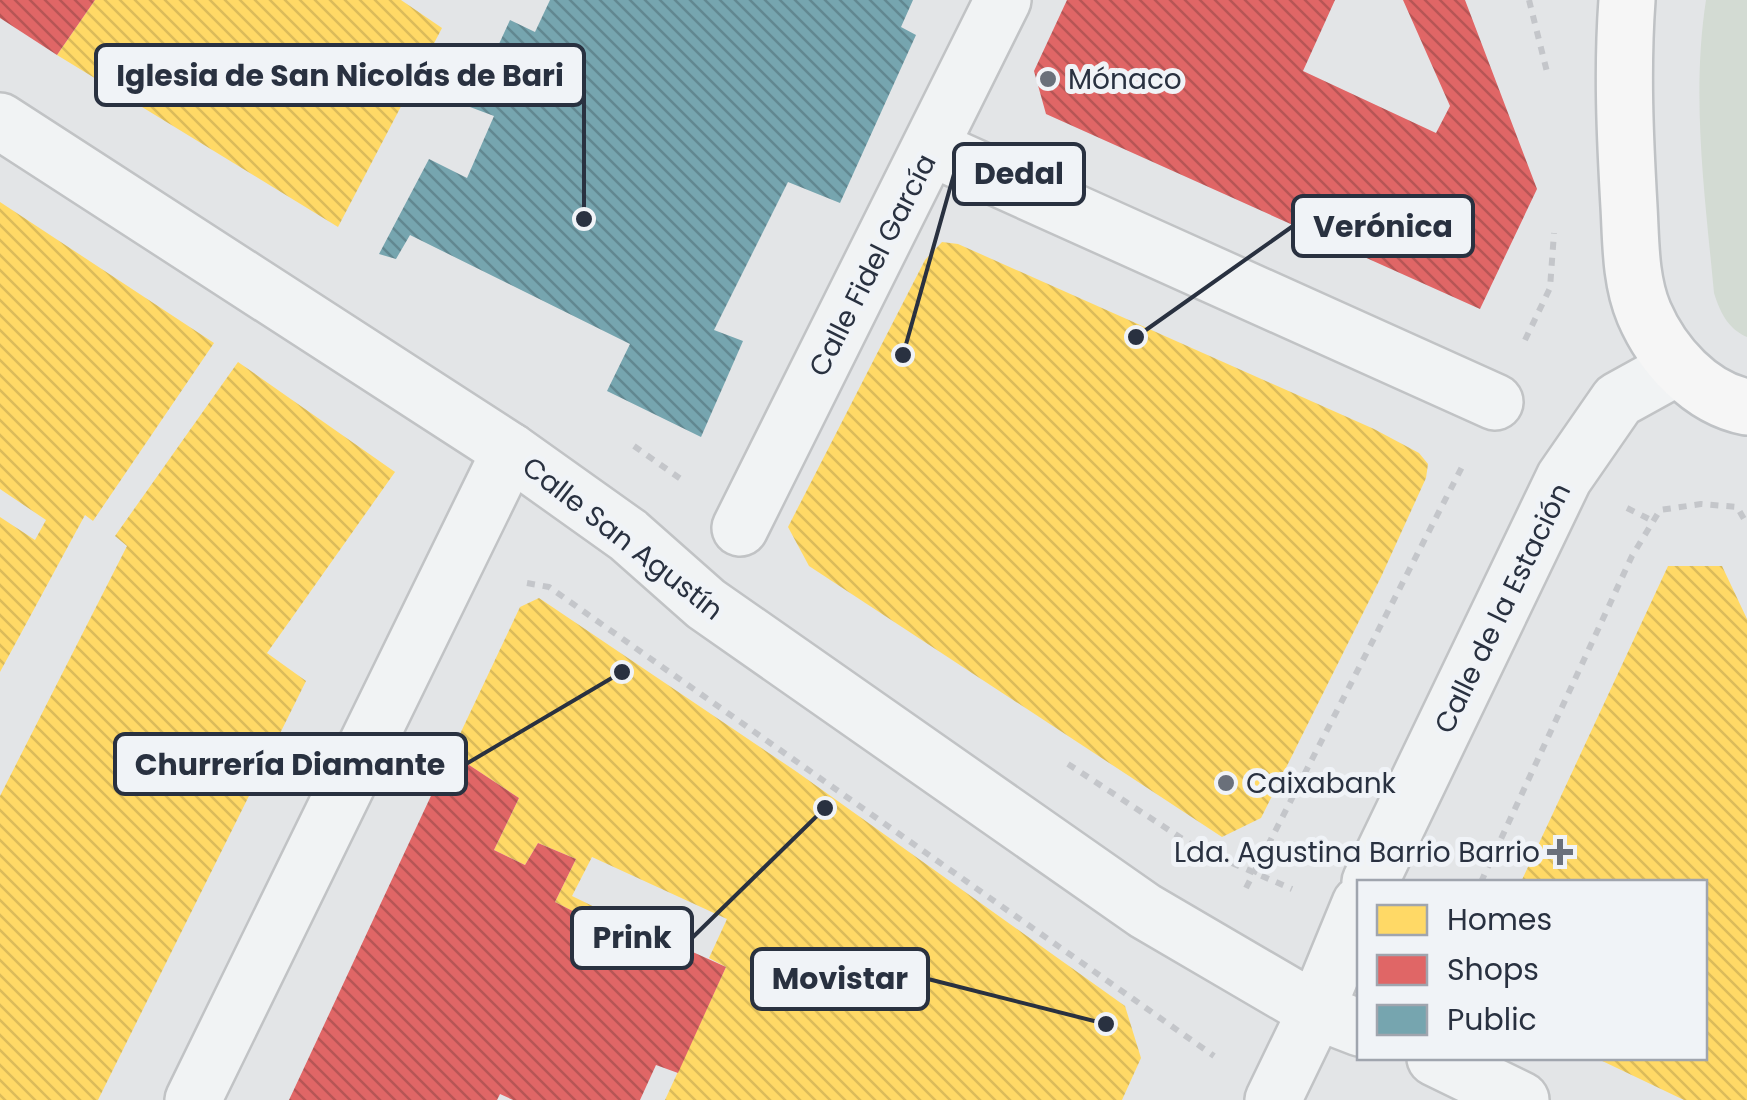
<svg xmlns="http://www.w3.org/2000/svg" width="1747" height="1100" font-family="Poppins,sans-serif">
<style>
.grass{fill:#d3dbd3}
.homes{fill:url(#homes-back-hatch)}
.shops{fill:url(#shops-back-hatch)}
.public{fill:url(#public-back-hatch)}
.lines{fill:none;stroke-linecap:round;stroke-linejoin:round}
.minor-casing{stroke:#c1c3c5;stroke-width:60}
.major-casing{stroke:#bfc2c5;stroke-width:60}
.path{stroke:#c4c6ca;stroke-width:6;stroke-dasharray:8 8;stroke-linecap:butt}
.minor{stroke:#f1f3f4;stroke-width:55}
.major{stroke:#f6f6f6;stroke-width:55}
.poi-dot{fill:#6a707a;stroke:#f0f3f7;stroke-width:4}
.labels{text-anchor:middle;stroke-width:10;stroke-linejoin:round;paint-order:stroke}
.poi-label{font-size:28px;fill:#293140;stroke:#f0f3f7;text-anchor:start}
.street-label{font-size:28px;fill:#293140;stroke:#f0f3f7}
.leader{fill:none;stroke:#293140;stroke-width:4}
.callout-dot{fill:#293140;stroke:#f0f3f7;stroke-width:4}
.callout{fill:#f0f3f7;stroke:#293140;stroke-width:4}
.callout-label{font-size:30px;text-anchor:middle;font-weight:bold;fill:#293140}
</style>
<defs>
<pattern id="homes-back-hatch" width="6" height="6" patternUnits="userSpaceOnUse" patternTransform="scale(2.5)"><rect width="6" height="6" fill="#ffd966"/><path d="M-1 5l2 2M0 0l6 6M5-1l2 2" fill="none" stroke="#dbbb5a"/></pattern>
<pattern id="shops-back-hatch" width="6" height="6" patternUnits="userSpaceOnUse" patternTransform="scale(2.5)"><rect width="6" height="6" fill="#e06666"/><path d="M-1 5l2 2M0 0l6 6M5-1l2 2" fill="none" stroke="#b65555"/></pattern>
<pattern id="public-back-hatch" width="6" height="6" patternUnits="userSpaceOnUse" patternTransform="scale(2.5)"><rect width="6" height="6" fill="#76a5af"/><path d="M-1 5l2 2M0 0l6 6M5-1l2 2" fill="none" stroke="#618790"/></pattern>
</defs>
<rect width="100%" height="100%" fill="#e3e5e7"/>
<!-- grass -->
<path class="grass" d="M1706,0H1747V337C1728,329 1720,312 1714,293C1705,196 1691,97 1706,0Z"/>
<!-- homes -->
<g class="homes">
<polygon points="95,0 401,0 442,28 338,227 57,55"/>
<polygon points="0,202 214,343 93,521 85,515 0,672 0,517 35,540 46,520 0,489"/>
<polygon points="942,242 958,244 1374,429 1419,453 1428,464 1426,478 1381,577 1261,818 1222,837 809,566 788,527 925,260"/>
<polygon points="238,362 395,472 267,653 306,681 98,1100 0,1100 0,796 127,546 115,536"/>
<polygon points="1668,566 1722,566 1747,619 1747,1100 1684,1100 1596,1058 1704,1058 1704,882 1521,882"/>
<polygon points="539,598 797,772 1125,1006 1141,1058 1122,1100 665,1100 726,967 709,958 727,919 592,857 572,896 613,916 608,929 555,902 576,859 538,843 525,865 494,850 519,798 451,753 520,607"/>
</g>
<!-- shops -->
<g class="shops">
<polygon points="0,0 95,0 57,55 0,18"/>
<polygon points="1067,0 1335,0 1303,71 1436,133 1450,106 1403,0 1465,0 1537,189 1480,309 1046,114 1034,71"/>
<polygon points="451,753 519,798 494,850 525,865 538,843 576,859 555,902 608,929 613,916 726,967 678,1073 656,1065 640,1100 513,1100 500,1094 497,1100 289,1100"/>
</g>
<!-- public -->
<polygon class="public" points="550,0 913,0 901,27 916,35 840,203 788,182 714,330 743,341 701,437 607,391 630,344 410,235 396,259 379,254 429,159 467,178 494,116 470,107 510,20 535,32"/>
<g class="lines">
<defs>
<g id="minor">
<polyline points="0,121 510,451 628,535 706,604 1145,911 1316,1011 1360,904"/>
<polyline points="931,148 1495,402"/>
<polyline points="740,528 1003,0"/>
<polyline points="1370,882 1564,478 1618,400 1676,368"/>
<polyline points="1435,1058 1521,1100"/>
<polyline points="193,1100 510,451"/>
<polyline points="1273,1100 1316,1011 1360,1028"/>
</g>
<path id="major" d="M1627,0C1622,69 1625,137 1629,207C1631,241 1630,280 1644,313C1662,355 1700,398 1747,407"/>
</defs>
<!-- minor casing -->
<use href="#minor" class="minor-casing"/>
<!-- major casing -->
<use href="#major" class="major-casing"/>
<!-- path -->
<g class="path">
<polyline points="1529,0 1548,76"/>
<polyline points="1525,340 1550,288 1554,233"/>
<polyline points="634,446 685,482"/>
<polyline points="1627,508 1653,521"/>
<polyline points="527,583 549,587 1214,1056"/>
<polyline points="1068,764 1195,847 1292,889"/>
<polyline points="1481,882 1632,556 1660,510 1701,504 1737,507 1747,524"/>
<polyline points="1246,888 1464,463"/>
</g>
<!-- minor -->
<use href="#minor" class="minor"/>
<!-- major -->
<use href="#major" class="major"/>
</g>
<!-- markers -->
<g class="poi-dot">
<circle cx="1048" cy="79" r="10"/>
<circle cx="1226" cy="783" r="10"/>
<path d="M1555 837h10v10h10v10h-10v10h-10v-10h-10v-10h10z"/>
</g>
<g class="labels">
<!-- poi labels -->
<g class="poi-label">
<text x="1068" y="89">Mónaco</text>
<text x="1246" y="793">Caixabank</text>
<text x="1540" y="862" text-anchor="end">Lda. Agustina Barrio Barrio</text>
</g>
<!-- street labels -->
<g class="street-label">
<text transform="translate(872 265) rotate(-63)" y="10">Calle Fidel García</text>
<text transform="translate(623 538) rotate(38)" y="10">Calle San Agustín</text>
<text transform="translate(1502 608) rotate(-64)" y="10">Calle de la Estación</text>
</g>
</g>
<!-- callouts -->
<path class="leader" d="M584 219L584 75M903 355L954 174M1136 337L1293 226M622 672L466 764M825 808L692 938M1106 1024L928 979"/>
<g class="callout-dot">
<circle cx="584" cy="219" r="10"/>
<circle cx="903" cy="355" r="10"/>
<circle cx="1136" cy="337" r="10"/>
<circle cx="622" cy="672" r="10"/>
<circle cx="825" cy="808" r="10"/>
<circle cx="1106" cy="1024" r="10"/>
</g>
<g class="callout">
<rect x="96" y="45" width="488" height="60" rx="10"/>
<rect x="954" y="144" width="130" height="60" rx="10"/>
<rect x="1293" y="196" width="180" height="60" rx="10"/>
<rect x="115" y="734" width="351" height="60" rx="10"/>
<rect x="572" y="908" width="120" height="60" rx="10"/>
<rect x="752" y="949" width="176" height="60" rx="10"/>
</g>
<g class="callout-label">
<text x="340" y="86">Iglesia de San Nicolás de Bari</text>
<text x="1019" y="184">Dedal</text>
<text x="1383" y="237">Verónica</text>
<text x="290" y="775">Churrería Diamante</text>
<text x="632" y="948">Prink</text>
<text x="840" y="989">Movistar</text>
</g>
<!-- legend -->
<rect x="1357" y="880" width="350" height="180" fill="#f0f3f7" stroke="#a0a5ae" stroke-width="2.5"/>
<rect x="1377" y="905" width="50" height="30" fill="#ffd966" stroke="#a0a5ae" stroke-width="2.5"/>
<text x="1447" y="930" font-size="30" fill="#293140">Homes</text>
<rect x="1377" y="955" width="50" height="30" fill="#e06666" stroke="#a0a5ae" stroke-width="2.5"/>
<text x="1447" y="980" font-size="30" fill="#293140">Shops</text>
<rect x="1377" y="1005" width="50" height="30" fill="#76a5af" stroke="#a0a5ae" stroke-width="2.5"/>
<text x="1447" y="1030" font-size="30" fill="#293140">Public</text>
</svg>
